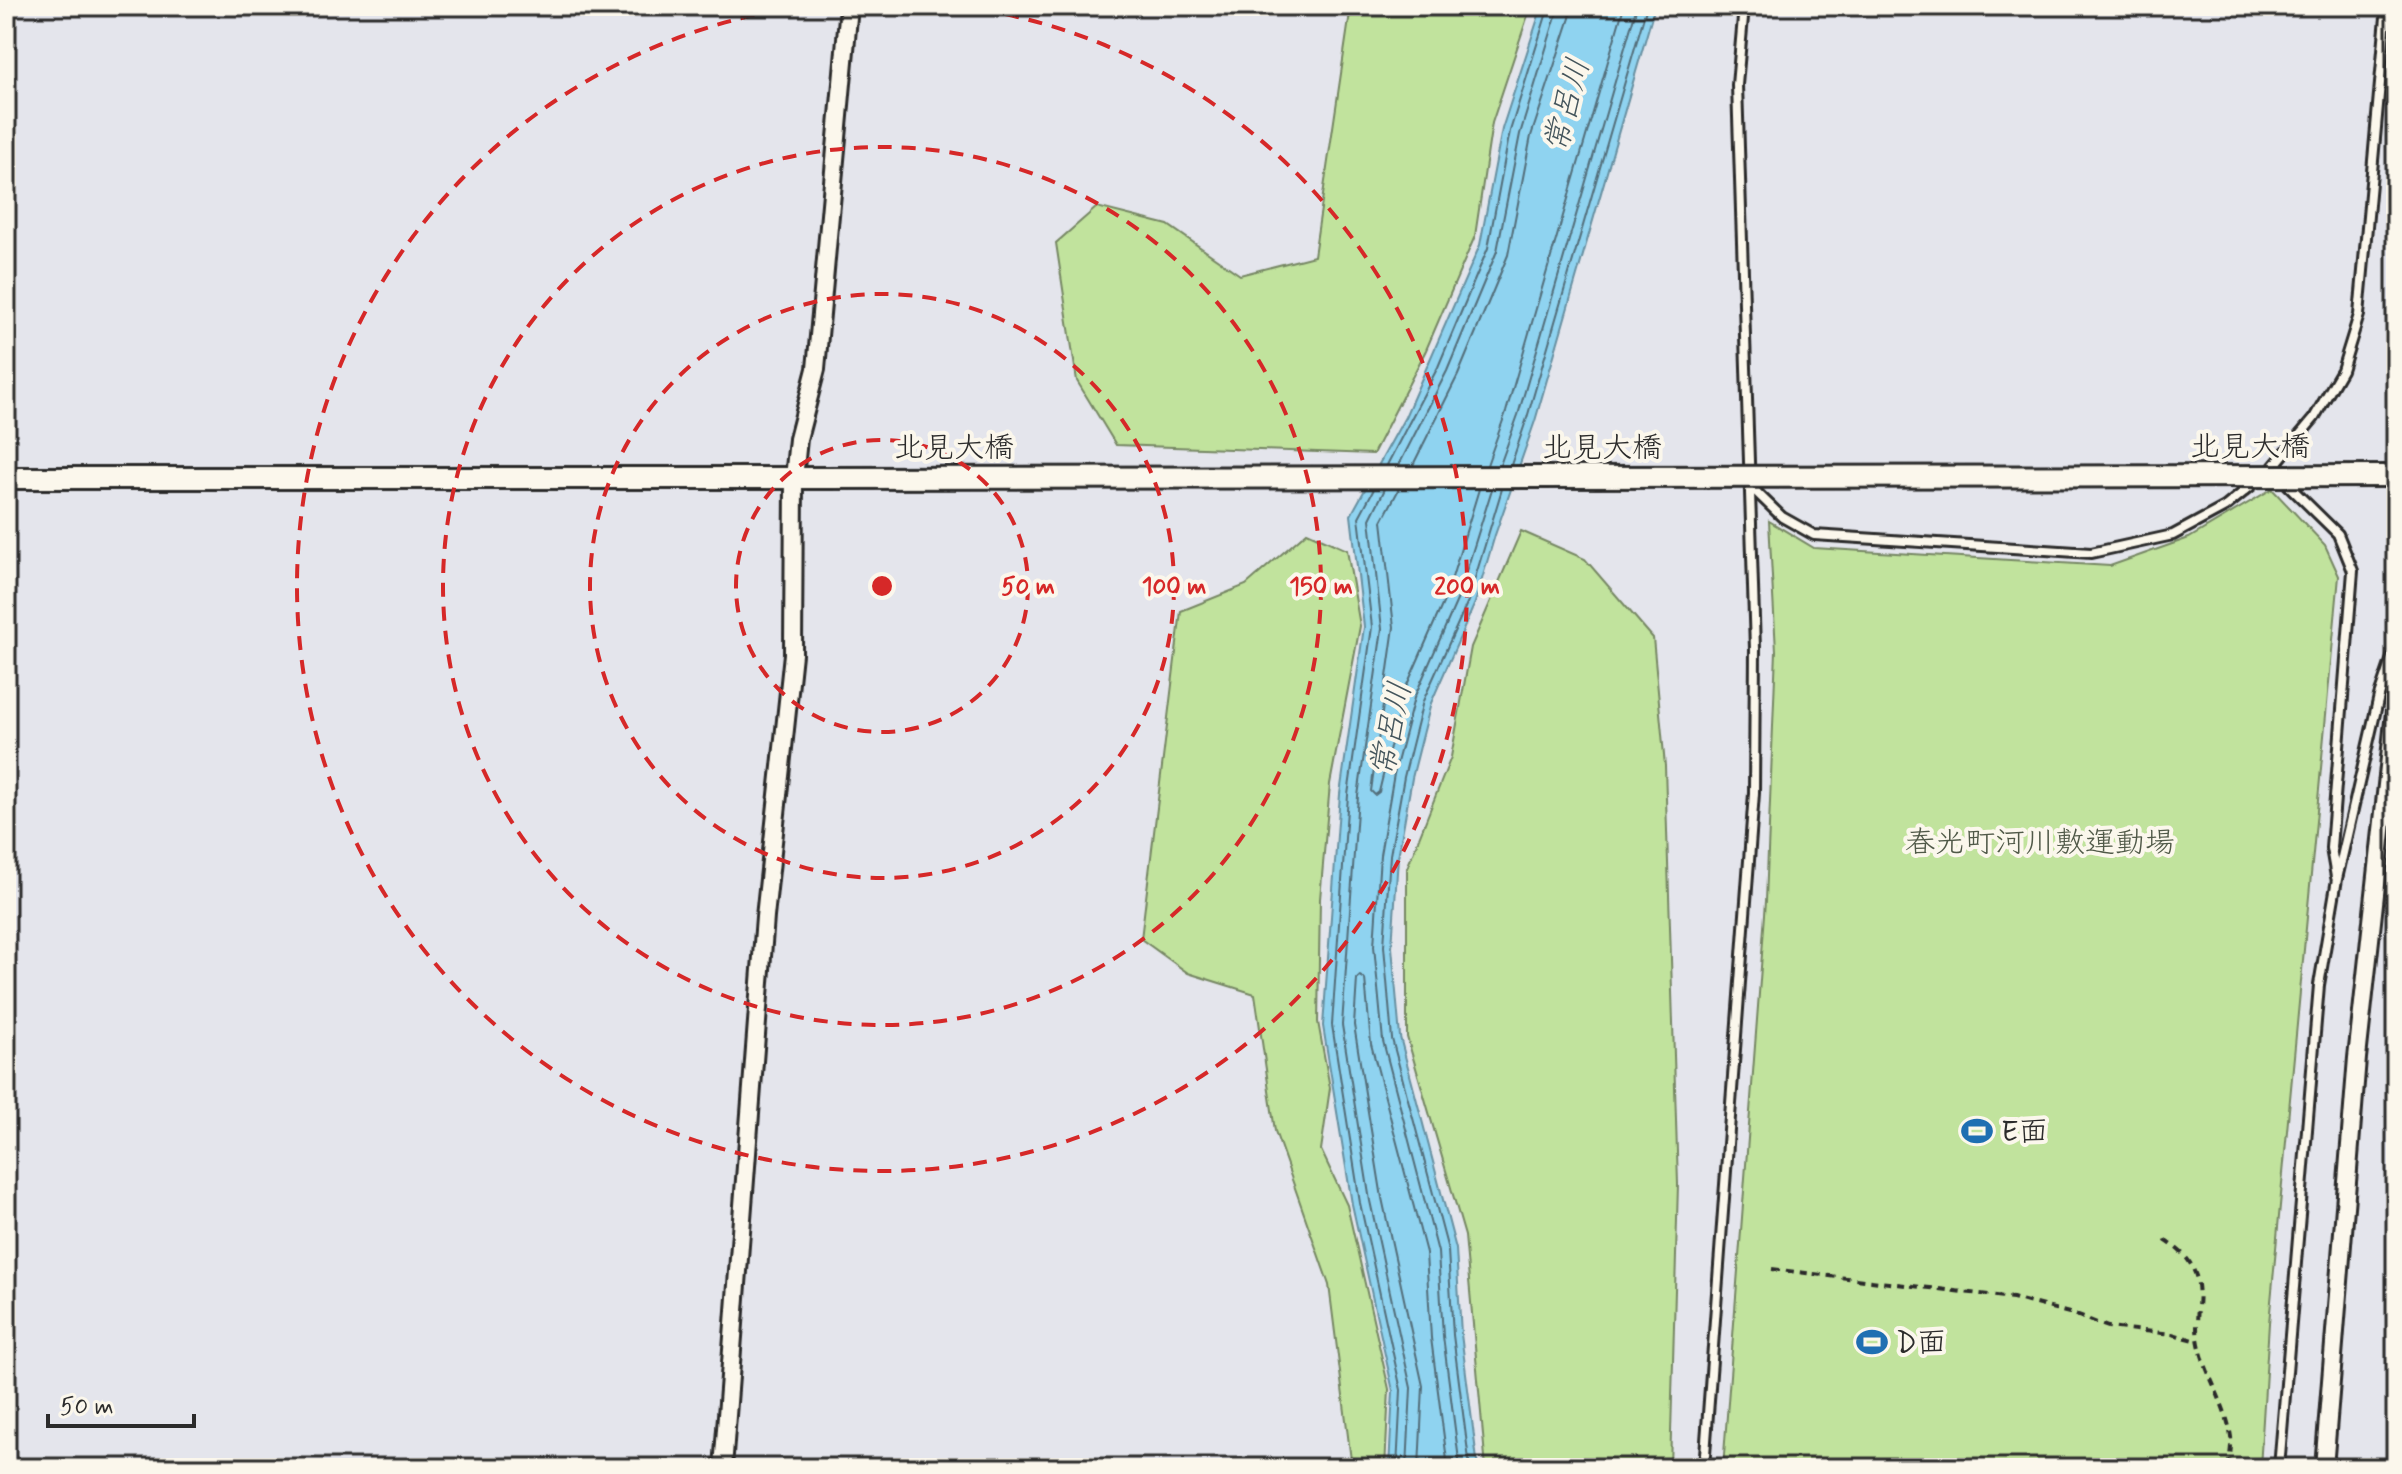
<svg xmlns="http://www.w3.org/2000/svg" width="2402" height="1474" font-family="Mynerve,'Klee One',sans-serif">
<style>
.green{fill:#c1e39d;stroke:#768764;stroke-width:2}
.water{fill:#8fd3f0;stroke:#6790a1;stroke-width:2}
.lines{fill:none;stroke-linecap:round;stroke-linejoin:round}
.shore{stroke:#536e7a;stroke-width:2}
.service-casing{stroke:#2b2b2b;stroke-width:14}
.minor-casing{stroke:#2b2b2b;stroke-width:22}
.tertiary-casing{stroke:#2b2b2b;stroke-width:26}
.path{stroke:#2b2b2b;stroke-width:4;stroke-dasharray:8 6;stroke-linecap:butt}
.service{stroke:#fbf7ec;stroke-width:8}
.minor{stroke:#fbf7ec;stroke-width:16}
.tertiary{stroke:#fbf7ec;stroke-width:20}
.tertiary-bridge-casing{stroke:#2b2b2b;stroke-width:26;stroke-linecap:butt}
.tertiary-bridge{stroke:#fbf7ec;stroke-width:20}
.ring{fill:none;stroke:#d62828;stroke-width:4;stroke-dasharray:14 10}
.labels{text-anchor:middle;stroke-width:8;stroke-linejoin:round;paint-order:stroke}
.street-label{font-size:30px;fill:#2b2b2b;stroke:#fbf7ec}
.park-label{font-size:30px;fill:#505948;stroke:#fbf7ec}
.poi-label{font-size:30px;fill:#2b2b2b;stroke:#fbf7ec;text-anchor:start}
.water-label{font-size:32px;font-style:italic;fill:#44555c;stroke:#fbf7ec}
.centre{fill:#d62828;stroke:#fbf7ec;stroke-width:4}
.ring-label{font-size:24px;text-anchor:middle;font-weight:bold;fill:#d62828;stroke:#fbf7ec;stroke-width:8;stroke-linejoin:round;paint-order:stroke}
</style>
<rect width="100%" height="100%" fill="#e4e5ec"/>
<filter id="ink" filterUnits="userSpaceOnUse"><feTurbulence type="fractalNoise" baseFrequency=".0125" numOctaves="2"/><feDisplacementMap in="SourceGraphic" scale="16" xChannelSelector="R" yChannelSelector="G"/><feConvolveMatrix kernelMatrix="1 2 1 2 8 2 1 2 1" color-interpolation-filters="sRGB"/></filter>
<g filter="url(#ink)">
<!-- green -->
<g class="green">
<polygon points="1351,6 1531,6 1492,123 1475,236 1426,350 1373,454 1116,445 1077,381 1056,243 1097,207 1168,225 1240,275 1314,256"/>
<polygon points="2272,489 2325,545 2339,576 2269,1323 2260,1468 1723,1468 1766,901 1776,651 1769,521 1814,548 2110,566 2189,538"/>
<polygon points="1521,531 1585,559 1653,638 1665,766 1678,1184 1670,1468 1486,1468 1465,1236 1407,1037 1407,868 1451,757 1471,647"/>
<polygon points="1307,532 1347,550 1360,626 1330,784 1320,899 1318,1022 1330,1088 1321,1150 1347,1205 1389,1389 1385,1468 1352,1468 1329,1285 1275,1131 1255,994 1188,973 1141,939 1181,611 1246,585"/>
</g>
<!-- water -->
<polygon class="water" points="1542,6 1655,6 1535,421 1495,535 1475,603 1431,703 1412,778 1398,857 1392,947 1400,1037 1456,1249 1461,1334 1478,1468 1389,1468 1393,1391 1352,1204 1323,1026 1340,794 1364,627 1351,515 1405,417 1480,245 1502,129"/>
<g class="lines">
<!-- shore -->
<g class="shore">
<polyline points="1387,465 1438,367 1488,248 1510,131 1549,6"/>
<polyline points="1399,465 1447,371 1497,251 1520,134 1559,6"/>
<polyline points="1413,465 1458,375 1508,255 1531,136 1570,18 1571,6"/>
<polyline points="1487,465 1506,412 1624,6"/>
<polyline points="1500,465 1518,415 1637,6"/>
<polyline points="1511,465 1527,418 1647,6"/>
<polyline points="1374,489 1359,517 1372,627 1348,795 1332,1025 1360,1203 1401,1390 1397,1468"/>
<polyline points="1385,489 1370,519 1382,629 1358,796 1342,1025 1370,1201 1411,1388 1407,1468"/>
<polyline points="1399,489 1382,521 1394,627 1371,791 1375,795 1379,792 1403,694 1447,594 1479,489"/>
<polyline points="1419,1468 1423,1386 1382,1198 1354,1025 1357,979 1360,976 1365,979 1371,1044 1426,1253 1431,1338 1448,1468"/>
<polyline points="1460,1468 1443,1336 1438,1252 1383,1041 1374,946 1380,855 1394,774 1414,698 1458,598 1492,489"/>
<polyline points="1470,1468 1453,1335 1448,1250 1392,1039 1384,946 1390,855 1404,777 1423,701 1468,601 1502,489"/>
</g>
<defs>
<g id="service">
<polyline points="2268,473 2314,418 2342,370 2359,315 2387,6"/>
<polyline points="2284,481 2338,534 2353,571 2331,848 2336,877"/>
<polyline points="1750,486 1782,517 1814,535 2091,553 2173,535 2225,507 2257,481"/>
<polyline points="1704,1468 1754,793 1755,649 1737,85 1744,6"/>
<polyline points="2279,1468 2319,985 2337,879 2379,696 2396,646"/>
</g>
<g id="minor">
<polyline points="723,1468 765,917 793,654 794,478 798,439 816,369 849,6"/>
<polyline points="2324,1468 2357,1058 2396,703"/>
</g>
<polyline id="tertiary" points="6,478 807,478"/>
</defs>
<!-- service casing -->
<use href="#service" class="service-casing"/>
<!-- minor casing -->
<use href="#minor" class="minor-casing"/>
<!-- tertiary casing -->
<use href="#tertiary" class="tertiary-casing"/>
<!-- path -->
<g class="path">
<path d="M2165,1240C2177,1248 2189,1257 2194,1271C2204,1292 2194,1316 2198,1338C2203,1372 2226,1402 2231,1437C2232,1447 2229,1458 2229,1468"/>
<polyline points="1772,1269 2013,1298 2073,1314 2108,1327 2172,1334 2198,1341"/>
</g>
<!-- service -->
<use href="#service" class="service"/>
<!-- minor -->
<use href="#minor" class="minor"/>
<!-- tertiary -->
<use href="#tertiary" class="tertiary"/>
<defs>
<polyline id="tertiary-bridge" points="807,478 2396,476"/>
</defs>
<!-- tertiary-bridge casing -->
<use href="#tertiary-bridge" class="tertiary-bridge-casing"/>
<!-- tertiary-bridge -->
<use href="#tertiary-bridge" class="tertiary-bridge"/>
</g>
</g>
<!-- distance rings -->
<g class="ring">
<circle cx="882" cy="586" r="146"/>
<circle cx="882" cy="586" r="292"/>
<circle cx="882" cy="586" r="439"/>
<path d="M958 6A585 585 0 1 1 806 6"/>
</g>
<!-- icons -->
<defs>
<symbol id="stadium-bare" viewBox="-9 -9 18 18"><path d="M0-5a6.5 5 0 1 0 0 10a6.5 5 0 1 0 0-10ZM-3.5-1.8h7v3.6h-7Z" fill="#1f6fb2" stroke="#fbf7ec" stroke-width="2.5" paint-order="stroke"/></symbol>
</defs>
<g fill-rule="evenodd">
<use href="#stadium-bare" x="1955" y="1109" width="44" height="44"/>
<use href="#stadium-bare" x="1850" y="1320" width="44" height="44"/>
</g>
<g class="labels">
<!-- street labels -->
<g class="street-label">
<text x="2250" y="456">北見大橋</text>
<text x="954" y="457">北見大橋</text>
<text x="1602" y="457">北見大橋</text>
</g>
<!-- park labels -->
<g class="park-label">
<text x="2040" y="852">春光町河川敷運動場</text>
</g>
<!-- poi labels -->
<g class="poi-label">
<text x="2001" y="1141">E面</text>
<text x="1896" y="1352">D面</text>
</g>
<!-- water labels -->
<g class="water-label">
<text transform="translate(1566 105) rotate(-75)" y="11">常呂川</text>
<text transform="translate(1390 729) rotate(-78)" y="11">常呂川</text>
</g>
</g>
<circle cx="882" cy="586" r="12" class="centre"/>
<g class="ring-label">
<text x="1028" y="594">50 m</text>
<text x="1174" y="594">100 m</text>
<text x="1321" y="594">150 m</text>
<text x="1467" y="594">200 m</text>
</g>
<!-- margin -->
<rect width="2402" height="1474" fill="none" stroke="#fbf7ec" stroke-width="32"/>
<rect x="16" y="16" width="2370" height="1442" fill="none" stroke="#2b2b2b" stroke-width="3" filter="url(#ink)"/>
<!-- scale -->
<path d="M48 1414v12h146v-12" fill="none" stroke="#2b2b2b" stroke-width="4"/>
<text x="60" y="1414" font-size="24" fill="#2b2b2b" stroke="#fbf7ec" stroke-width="6" paint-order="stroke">50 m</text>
</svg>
